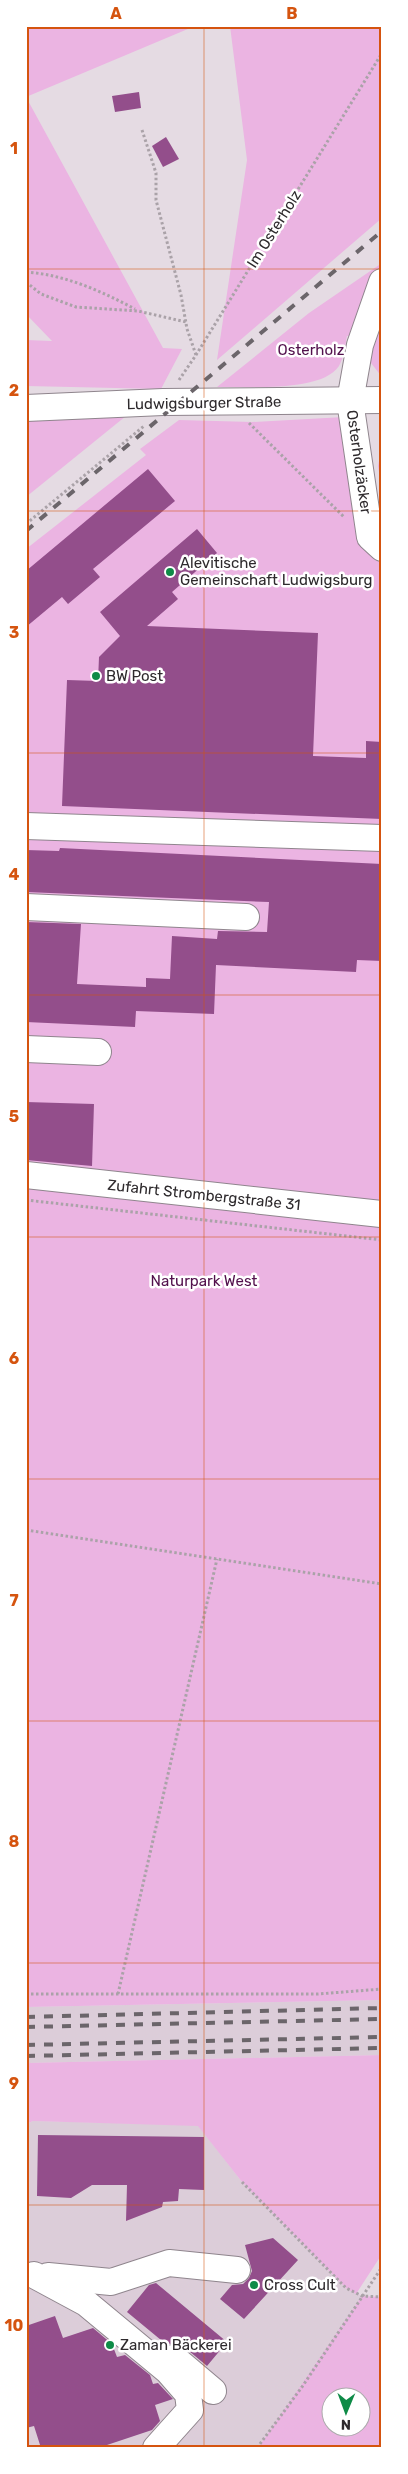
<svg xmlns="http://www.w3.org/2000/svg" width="408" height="2474" font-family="Rubik,sans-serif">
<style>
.built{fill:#dccdd9}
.green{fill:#ebb4e2;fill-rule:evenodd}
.building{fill:#934e8b}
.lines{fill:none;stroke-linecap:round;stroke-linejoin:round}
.minor-casing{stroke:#8f858d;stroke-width:28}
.path{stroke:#aaa2a8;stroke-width:3;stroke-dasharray:2.5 2.5;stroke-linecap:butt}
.minor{stroke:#fff;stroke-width:26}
.rail{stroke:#6b656a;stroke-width:4;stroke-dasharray:9 9;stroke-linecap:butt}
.grid{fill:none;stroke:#d5540f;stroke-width:1;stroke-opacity:0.55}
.poi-dot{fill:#0e8b47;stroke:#fff;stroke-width:2}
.labels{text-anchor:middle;stroke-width:5;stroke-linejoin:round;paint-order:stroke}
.street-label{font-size:15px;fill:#2e2a2d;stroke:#fff}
.park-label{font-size:15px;fill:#52104c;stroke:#fff}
.poi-label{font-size:15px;fill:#2e2a2d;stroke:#fff;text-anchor:start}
.neatline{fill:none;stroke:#d5540f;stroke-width:2}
.grid-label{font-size:16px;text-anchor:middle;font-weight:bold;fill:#d5540f}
</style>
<rect width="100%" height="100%" fill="#e5dbe3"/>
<!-- built -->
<g class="built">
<polygon points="382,2000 382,2055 26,2063 26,2007"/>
<polygon points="33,2121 198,2125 242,2182 346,2288 362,2296 258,2448 26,2448 26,2124"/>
</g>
<!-- green -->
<g class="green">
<polygon points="26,26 195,26 26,97 163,348 182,349 161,389 26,386 26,340 52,341 26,314"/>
<polygon points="230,26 382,26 382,218 217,360 247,160"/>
<path d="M382,263V377L371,363L368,336H347C345,346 344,357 339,366C321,393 246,386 217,387L309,313Z"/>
<polygon points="142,403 26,497 26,409"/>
<polygon points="344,417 358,538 382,562 382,2000 26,2007 26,549 146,455 140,449 179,420 252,422"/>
<polygon points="382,445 382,491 378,466"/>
<polygon points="382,2055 382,2254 356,2294 346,2288 242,2182 198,2126 33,2121 26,2124 26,2063"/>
<path d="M362,2296L382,2297V2448H258ZM330,2396H360V2426H330Z"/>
</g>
<!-- building -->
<g class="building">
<polygon points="139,92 141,108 115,112 112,96"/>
<polygon points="166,137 179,159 163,167 152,146"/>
<polygon points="148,469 175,501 93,569 100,577 68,604 62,597 26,627 26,571"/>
<polygon points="197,529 217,553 172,592 178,599 147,626 318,633 313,756 366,758 366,741 382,742 382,819 62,806 67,680 98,681 99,657 120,636 100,612"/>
<polygon points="60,848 382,864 382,961 357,960 356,972 216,965 214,1014 136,1011 135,1027 26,1022 26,922 81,924 77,984 146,987 146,978 170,979 172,936 217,939 218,931 267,932 269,902 26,892 26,850 59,851"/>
<polygon points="26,1102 94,1104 92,1166 26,1160"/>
<polygon points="38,2135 204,2137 204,2190 179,2189 178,2201 163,2202 162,2207 126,2221 127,2185 92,2185 71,2198 37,2196"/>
<polygon points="273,2238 298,2260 244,2319 220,2299 232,2285 243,2284 249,2278 252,2271 245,2245"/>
<polygon points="156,2283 227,2342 207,2366 183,2346 176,2343 167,2345 127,2312 149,2285"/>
<polygon points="55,2316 63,2338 93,2328 112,2344 117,2357 125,2355 150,2375 153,2384 158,2383 173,2399 155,2405 160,2421 152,2430 98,2448 41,2448 34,2426 26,2428 26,2326"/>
</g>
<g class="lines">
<defs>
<g id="minor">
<polyline points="382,282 360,345 350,401 370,537 382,548"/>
<polyline points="26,408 163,402 382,400"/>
<polyline points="26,826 382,838"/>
<polyline points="26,907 246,917"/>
<polyline points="26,1049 98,1052"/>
<polyline points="26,1175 381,1214"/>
<polyline points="34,2275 86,2303 168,2371 188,2394 190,2410 156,2448"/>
<polyline points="48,2276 111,2282 169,2263 237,2270"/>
<polyline points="174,2358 213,2391"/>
</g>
</defs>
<!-- minor casing -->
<use href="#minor" class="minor-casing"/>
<!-- path -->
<g class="path">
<polyline points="142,130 156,173 156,200 181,295 187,329 196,355"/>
<path d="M26,272C66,275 101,291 135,309"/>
<polyline points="26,282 41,294 76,307 138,311 186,322"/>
<polyline points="179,380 196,355 382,53"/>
<polyline points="249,423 344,517"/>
<polyline points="26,524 144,426"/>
<polyline points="26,1200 382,1240"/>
<polyline points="26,1530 382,1584"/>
<polyline points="26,1994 318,1994 382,1989"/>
<polyline points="118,1994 217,1559"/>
<polyline points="242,2182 346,2288 362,2296 382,2297"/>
<polyline points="257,2448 302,2387 382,2267"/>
</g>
<!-- minor -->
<use href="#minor" class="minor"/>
<!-- rail -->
<g class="rail">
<polyline points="26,531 382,231"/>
<polyline points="26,2017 382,2008"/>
<polyline points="26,2027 382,2019"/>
<polyline points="26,2045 382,2037"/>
<polyline points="26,2056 382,2048"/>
</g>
</g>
<!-- grid -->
<path class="grid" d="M204,26V2448M26,269H382M26,511H382M26,753H382M26,995H382M26,1237H382M26,1479H382M26,1721H382M26,1963H382M26,2205H382"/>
<!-- markers -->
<g class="poi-dot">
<circle cx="170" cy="572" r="5"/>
<circle cx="96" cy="676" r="5"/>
<circle cx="254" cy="2285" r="5"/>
<circle cx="110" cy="2345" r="5"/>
</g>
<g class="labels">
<!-- street labels -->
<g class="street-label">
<text transform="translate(274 229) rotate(-58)" y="5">Im Osterholz</text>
<text transform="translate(204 403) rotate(-1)" y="5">Ludwigsburger Straße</text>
<text transform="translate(359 462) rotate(82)" y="5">Osterholzäcker</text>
<text transform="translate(204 1195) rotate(6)" y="5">Zufahrt Strombergstraße 31</text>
</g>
<!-- park labels -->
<g class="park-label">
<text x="311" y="355">Osterholz</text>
<text x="204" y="1286">Naturpark West</text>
</g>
<!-- poi labels -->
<g class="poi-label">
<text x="180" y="568">Alevitische<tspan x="180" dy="17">Gemeinschaft Ludwigsburg</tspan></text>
<text x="106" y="681">BW Post</text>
<text x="264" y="2290">Cross Cult</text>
<text x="120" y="2350">Zaman Bäckerei</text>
</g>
</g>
<!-- border -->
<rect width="408" height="2474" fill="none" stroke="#ffffff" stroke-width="55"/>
<!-- north arrow -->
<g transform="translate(346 2412) rotate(181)"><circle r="24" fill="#ffffff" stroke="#abaaab"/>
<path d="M0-4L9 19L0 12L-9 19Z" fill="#0e8b47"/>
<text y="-8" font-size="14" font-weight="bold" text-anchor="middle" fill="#2e2a2d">N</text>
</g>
<rect x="28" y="28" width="352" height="2418" class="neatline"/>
<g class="grid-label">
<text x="116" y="19">A</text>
<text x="292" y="19">B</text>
<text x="14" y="154">1</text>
<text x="14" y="396">2</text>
<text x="14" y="638">3</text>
<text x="14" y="880">4</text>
<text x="14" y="1122">5</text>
<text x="14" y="1364">6</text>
<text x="14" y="1606">7</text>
<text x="14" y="1847">8</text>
<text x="14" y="2089">9</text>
<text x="14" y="2331">10</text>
</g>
</svg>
